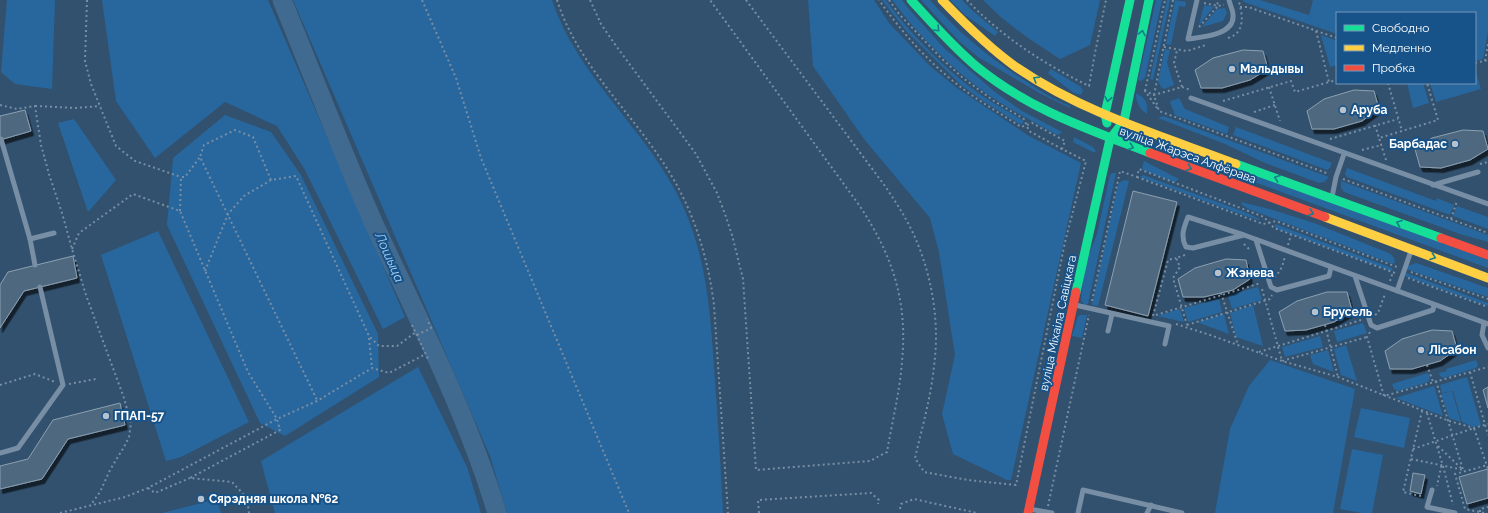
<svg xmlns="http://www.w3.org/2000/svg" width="1488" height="513" font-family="Raleway,sans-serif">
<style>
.green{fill:#28679e}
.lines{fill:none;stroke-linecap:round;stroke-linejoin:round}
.river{stroke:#406a90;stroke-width:19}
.building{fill:#4e687f;stroke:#8ca0b1;filter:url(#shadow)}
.path{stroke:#788ea4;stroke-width:2;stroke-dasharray:2 3;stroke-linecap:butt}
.lane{stroke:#788ea4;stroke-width:5}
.fast{stroke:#16e098;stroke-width:9}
.slow{stroke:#ffcf43;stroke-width:9}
.jam{stroke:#f24e42;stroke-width:9}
.oneway{stroke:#177d8d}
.poi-dot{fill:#b7c2cc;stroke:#175288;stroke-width:1.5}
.labels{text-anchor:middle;stroke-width:4;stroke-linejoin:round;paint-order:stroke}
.poi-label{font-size:12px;font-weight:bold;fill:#fff;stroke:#175288;text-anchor:start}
.street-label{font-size:12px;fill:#fff;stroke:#175288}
.water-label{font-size:13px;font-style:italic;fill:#aad3f5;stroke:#175288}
</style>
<defs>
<filter id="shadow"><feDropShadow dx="2.5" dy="4.5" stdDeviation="0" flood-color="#0009"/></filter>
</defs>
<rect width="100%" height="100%" fill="#31516e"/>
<!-- green -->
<g class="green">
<polygon points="7,0 55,0 52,89 15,84 1,72"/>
<polygon points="102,0 268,0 405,317 383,329 305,170 277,126 225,102 155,158 116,101"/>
<path d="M293,0H552C576,73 639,123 675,190C708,252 710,312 715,380C718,424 721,469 723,513H507L490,456Z"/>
<polygon points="808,0 874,0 889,23 930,66 957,88 1029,136 1081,163 1011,480 1007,480 953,454 942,414 955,355 939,252 930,218 864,139 813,66"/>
<path d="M882,0H886C908,32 952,76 984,97C997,106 1011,113 1024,121L1021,125L983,101L961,85L907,32Z"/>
<path d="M892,0H902L909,9L944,48L995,92L1022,111L1062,132L1058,135L1055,134C1035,123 1015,112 996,100C957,74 920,38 892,0Z"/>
<path d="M921,0H930C958,33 991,59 1027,82C1040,91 1055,100 1070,106V108L1041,94L978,57L959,41Z"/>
<polygon points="950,0 962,0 973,11 998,32 995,36 965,15"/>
<path d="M983,0H1100L1090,45L1060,59C1033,42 1006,24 983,0Z"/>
<polygon points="1156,0 1162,0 1145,78 1141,81 1138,80"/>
<polygon points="1167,0 1170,0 1153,80 1150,79"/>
<polygon points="1175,0 1186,2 1185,7 1179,6 1171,45 1166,44"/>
<polygon points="1243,0 1260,0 1309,15 1313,0 1488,0 1488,32 1483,59 1475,61 1475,13 1337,13 1337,34 1244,2"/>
<polygon points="1204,5 1214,7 1199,25"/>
<polygon points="1225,8 1227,13 1223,21 1202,27 1217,9"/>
<polygon points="1321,35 1337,41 1337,65 1330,67"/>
<polygon points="1165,49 1170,50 1167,63 1174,85 1164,89 1161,87 1158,81"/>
<polygon points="1051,69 1081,87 1083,91 1081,95 1074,93 1049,74 1048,73"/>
<polygon points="1475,69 1481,89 1436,102 1430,83 1475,83"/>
<polygon points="1407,83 1423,83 1429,103 1413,108"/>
<path d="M1136,93C1146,98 1148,103 1147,114C1139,109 1136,102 1136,93Z"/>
<polygon points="1179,98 1185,109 1229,127 1227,134 1175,115 1170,102 1171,101"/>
<polygon points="225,115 271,132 301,175 378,334 379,377 285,436 260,423 167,225 173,158"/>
<polygon points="1163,116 1329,177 1324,182 1319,183 1263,162 1225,144 1158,118"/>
<polygon points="74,119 116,180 88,212 58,123"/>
<polygon points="1236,127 1332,163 1330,168 1327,170 1233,135"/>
<polygon points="1074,137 1093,147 1096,151 1095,152 1093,152 1073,142"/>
<polygon points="1144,161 1179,179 1175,182 1143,170 1142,168"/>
<polygon points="1215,165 1253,174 1488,260 1488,268 1214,167"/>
<polygon points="1347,168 1436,201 1437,198 1454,205 1450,215 1347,177 1345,174"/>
<polygon points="1112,173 1116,173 1088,304 1085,305 1081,301 1084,267 1097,234 1110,175"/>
<polygon points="1143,175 1242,211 1260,219 1258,220 1243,215 1140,177"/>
<polygon points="1125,180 1129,181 1098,306 1092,305 1118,185 1120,182"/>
<polygon points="1341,181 1488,235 1488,242 1460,234 1344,192 1341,188"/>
<polygon points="1241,202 1273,210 1314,223 1391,254 1394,258 1395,262 1393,264 1249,209 1242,205"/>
<polygon points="1457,206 1488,217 1488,229 1453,216"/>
<polygon points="1275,224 1392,268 1393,270 1391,271 1275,228"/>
<polygon points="158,231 249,422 181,457 166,461 101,255"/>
<polygon points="1416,263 1488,288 1488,297 1406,269 1408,266"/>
<polygon points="1406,273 1488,303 1488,306 1405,276"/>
<polygon points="1258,287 1262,300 1232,309 1228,295"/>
<polygon points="1219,299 1222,312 1188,322 1184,308"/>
<polygon points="1253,305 1263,346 1236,337 1230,313"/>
<polygon points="1180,309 1184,322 1157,316"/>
<polygon points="1224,314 1229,334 1197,322"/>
<polygon points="1081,315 1087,315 1082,338 1072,336 1078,316"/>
<polygon points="1363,323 1367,333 1337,342 1334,331"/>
<polygon points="1320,336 1323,347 1285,357 1282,347"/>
<polygon points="1346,345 1357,381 1341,375 1334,349"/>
<polygon points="1328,350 1334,372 1313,364 1310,355"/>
<polygon points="1270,360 1355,389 1333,513 1215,513 1230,429 1249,386"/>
<polygon points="1476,360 1478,365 1476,368 1444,378 1440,376 1439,373 1447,371 1446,369"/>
<polygon points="418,367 467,467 481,513 275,513 261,461"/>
<polygon points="1428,373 1430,379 1428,382 1398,391 1394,389 1392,384"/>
<polygon points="1467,377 1481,425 1473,427 1462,422 1453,391 1442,393 1440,385"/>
<polygon points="1434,386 1443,416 1396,398"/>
<polygon points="1452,391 1461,422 1449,418 1441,394"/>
<polygon points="1361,408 1410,418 1404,448 1354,437"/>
<polygon points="1352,449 1383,455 1372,513 1362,513 1340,509"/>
<polygon points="217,499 221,513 162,513"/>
</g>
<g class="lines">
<!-- river -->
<path class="river" d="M282,0C313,75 341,150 374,224C418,319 467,413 497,513"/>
</g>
<!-- building -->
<g class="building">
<polygon points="1243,50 1263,51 1268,69 1250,80 1222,88 1201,88 1195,70 1213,58"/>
<polygon points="1354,90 1374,91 1379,109 1362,121 1334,129 1312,129 1307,111 1324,99"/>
<polygon points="25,110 31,131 0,140 0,116"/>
<polygon points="1463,130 1483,131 1488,149 1470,160 1441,168 1420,167 1415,149 1432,138"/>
<polygon points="1133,191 1177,202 1148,316 1105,305"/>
<polygon points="73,256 77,278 24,291 0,328 0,285 8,272"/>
<polygon points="1226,259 1246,260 1250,279 1233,290 1204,297 1183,297 1178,279 1195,268"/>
<polygon points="1327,292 1347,292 1352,311 1334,322 1306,330 1285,331 1279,312 1297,301"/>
<polygon points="1432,330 1452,331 1457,349 1440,361 1412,369 1390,369 1385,351 1402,339"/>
<polygon points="1488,387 1488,408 1483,390"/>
<polygon points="120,403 125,425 68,439 42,479 0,489 0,466 28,459 53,420"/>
<polygon points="1488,469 1488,498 1467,504 1459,477"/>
<polygon points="1413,473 1425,475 1421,494 1410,491"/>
</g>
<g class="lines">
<!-- path -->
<g class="path">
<polyline points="87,0 85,61 91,84 116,146 135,161 181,177"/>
<polyline points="422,0 456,78 481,158 629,513"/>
<path d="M557,0C576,60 623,104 658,155C690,200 707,250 714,305L728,513"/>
<path d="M590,0L601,24L614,43L696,154L717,193L725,214L732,235L743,279L756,470L870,461L887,452C892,422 900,391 902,361C908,301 892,254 859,205L710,0"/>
<path d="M746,0L885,186C895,201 905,216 913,233C932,274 940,322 934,366C931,397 922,428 915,458L924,472L968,480L1016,485L1065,242L1086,161L1062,149L1065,141L1032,123L1021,127C1000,113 978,101 958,85C927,61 901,31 879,0"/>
<polyline points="889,0 899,14 941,58 963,78 994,101 1024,119 1029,131 1062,149"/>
<path d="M967,0C1002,37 1044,64 1089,86L1095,53L1106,0"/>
<polyline points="1173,0 1154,95 1159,111 1329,174"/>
<polyline points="1204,3 1218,6 1224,5"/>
<polyline points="1240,7 1248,7 1337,38"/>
<polyline points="1199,27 1218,6 1217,0"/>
<polyline points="1316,31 1329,82 1337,80"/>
<path d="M1228,38C1245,33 1243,16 1239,2H1238"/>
<polyline points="1164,47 1187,51 1206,45"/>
<polyline points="1485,61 1488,44"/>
<polyline points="1475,63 1488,60"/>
<polyline points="1388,83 1402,131"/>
<polyline points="1182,87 1191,90"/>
<polyline points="1269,87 1280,121"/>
<polyline points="1145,91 1165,0"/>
<polyline points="1223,101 1291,81 1295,92 1329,82"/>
<polyline points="0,105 17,109 35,106 41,145 49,174 62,213 72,249 86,295 124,398 131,423 129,437 124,447 110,470 100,492 90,506"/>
<polyline points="35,106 75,108 100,106"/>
<polyline points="1157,108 1145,91 1154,95 1182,87 1174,63 1177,50"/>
<polyline points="1254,112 1275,105"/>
<polyline points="1375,125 1379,138"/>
<polyline points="1330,139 1398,119"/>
<polyline points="1362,150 1382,145"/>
<polyline points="1386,160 1379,138 1438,120 1427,83"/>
<polyline points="1480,164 1488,162"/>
<polyline points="1137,177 1263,224 1276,221 1397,267"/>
<polyline points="1343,179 1488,233"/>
<polyline points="271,180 253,137 235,130 204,145 200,157 317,400"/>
<polyline points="180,211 181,177 185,177 200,157"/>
<polyline points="1451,219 1457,201"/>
<polyline points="1244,244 1250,250"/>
<polyline points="1288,245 1291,235"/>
<polyline points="72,249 79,233 133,194 180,211 248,372 277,419 280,430 190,478 232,482 247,498 249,513"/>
<polyline points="1185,255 1176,258 1180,267 1173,278 1187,325"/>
<polyline points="205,271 228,214 244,196 271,180 296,176 369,336 379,346 397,346 416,332"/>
<polyline points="1411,272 1488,299"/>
<path d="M1274,277C1281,272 1283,264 1285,256"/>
<polyline points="1408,278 1488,307"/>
<polyline points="1390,281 1393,272"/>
<polyline points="1262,289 1282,361 1367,337"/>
<polyline points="1221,293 1238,345"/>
<polyline points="1092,301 1120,171 1137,177 1139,169 1152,174 1264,217 1274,228 1395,273"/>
<polyline points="1156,315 1261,283"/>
<polyline points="1375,315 1378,313 1385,294"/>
<polyline points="1153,316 1168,260 1176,258"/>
<polyline points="1176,324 1210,335 1282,361 1338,377 1449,421 1474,428 1488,424"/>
<polyline points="412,325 429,361"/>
<polyline points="1187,325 1270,299 1272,295"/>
<polyline points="1325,325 1338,377"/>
<polyline points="1370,332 1367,337 1384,396 1488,367"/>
<polyline points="417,335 431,328 427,319"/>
<polyline points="369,338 372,368"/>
<polyline points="1259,352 1361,320"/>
<polyline points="1427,365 1433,382"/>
<polyline points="1470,372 1488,435"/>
<polyline points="1436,381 1463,470"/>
<polyline points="69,384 96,379"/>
<polyline points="0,385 35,374 55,382"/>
<polyline points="1427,413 1442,463 1437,486"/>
<polyline points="1438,446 1462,469"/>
<polyline points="1413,449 1474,428 1488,469"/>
<polyline points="1411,459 1464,470"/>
<polyline points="1443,466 1453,505"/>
<polyline points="148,488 155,493 190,478"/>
<polyline points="1421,496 1403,492 1422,411"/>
<polyline points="1048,506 1089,315"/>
<polyline points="900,509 901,504 914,499 977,513"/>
<polyline points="1480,512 1480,509 1488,507"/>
<polyline points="60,513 125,497 148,488 277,419 317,401 372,368 389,373 426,354"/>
<polyline points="759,513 758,500 871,493 879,500 878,504"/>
<polyline points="1484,513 1465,509 1455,474 1488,465"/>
</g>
<!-- lane -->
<g class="lane">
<path d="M1197,0L1188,39C1202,37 1235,35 1233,15C1233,10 1230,5 1229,0"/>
<polyline points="1191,98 1488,204"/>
<polyline points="1,139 30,239 35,265"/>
<polyline points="1433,185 1478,172"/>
<polyline points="1332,197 1336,177 1344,154"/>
<path d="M1244,235L1193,248L1186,247C1180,236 1184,227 1188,217L1244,235L1488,324"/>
<polyline points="30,239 54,233"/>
<polyline points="1256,240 1271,287 1277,290 1329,276 1331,267"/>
<polyline points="1355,276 1371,325 1377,328 1433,310 1434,305"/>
<polyline points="1397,291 1411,251"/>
<polyline points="1075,305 1169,326 1165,344"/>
<polyline points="1484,323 1482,335 1488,348"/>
<polyline points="1108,331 1112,314"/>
<polyline points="0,453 18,448 63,385 40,287"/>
<polyline points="1432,490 1427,507 1455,513"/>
<polyline points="1029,509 1052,513"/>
<polyline points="1078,513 1083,490 1182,513"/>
<polyline points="1147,513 1151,505"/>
</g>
<!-- fast -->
<g class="fast">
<path d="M911,0C932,23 953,47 977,67C1030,110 1088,129 1150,153"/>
<polyline points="1107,123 1105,114 1130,0"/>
<polyline points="1236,164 1441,238"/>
<polyline points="1076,292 1110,139 1124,121 1149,0"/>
</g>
<!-- slow -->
<g class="slow">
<path d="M942,0C965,24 989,48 1016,67C1083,113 1162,136 1236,164"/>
<polyline points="1325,217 1488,278"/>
</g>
<!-- jam -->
<g class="jam">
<polyline points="1150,153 1325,217"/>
<polyline points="1441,238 1488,255"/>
<polyline points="1028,513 1076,292"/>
</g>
</g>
<!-- one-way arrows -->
<defs><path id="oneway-chevron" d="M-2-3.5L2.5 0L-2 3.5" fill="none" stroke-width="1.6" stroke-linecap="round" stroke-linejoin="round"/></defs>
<g class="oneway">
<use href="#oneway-chevron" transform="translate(937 29) rotate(46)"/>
<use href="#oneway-chevron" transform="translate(1142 33) rotate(-78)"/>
<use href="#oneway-chevron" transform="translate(1036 79) rotate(-148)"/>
<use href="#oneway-chevron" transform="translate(1108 99) rotate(101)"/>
<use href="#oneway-chevron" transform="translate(1131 147) rotate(20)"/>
<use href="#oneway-chevron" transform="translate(1189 168) rotate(20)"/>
<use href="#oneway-chevron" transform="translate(1277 178) rotate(-160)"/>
<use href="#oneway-chevron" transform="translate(1311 213) rotate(20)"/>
<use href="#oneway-chevron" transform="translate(1399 223) rotate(-160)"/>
<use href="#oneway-chevron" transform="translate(1433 257) rotate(20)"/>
</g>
<!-- markers -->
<g class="poi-dot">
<circle cx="1232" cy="69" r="4"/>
<circle cx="1343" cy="110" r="4"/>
<circle cx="1455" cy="144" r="4"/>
<circle cx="1218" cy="273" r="4"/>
<circle cx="1315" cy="312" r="4"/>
<circle cx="1421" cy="350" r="4"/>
<circle cx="106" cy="416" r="4"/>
<circle cx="201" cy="499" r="4"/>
</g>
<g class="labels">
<!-- poi labels -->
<g class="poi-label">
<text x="1240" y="73">Мальдывы</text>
<text x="1351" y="114">Аруба</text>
<text x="1447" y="148" text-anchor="end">Барбадас</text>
<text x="1226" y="277">Жэнева</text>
<text x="1323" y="316">Брусель</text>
<text x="1429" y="354">Лісабон</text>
<text x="114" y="420">ГПАП-57</text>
<text x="209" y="503">Сярэдняя школа №62</text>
</g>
<!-- street labels -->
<g class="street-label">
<text transform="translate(1188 155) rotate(20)" y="4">вуліца Жарэса Алфёрава</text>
<text transform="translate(1058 323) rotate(-78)" y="4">вуліца Міхаіла Савіцкага</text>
</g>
<!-- water labels -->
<g class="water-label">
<text transform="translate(390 257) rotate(66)" y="5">Лошыца</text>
</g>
</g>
<!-- legend -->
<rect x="1336" y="12" width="140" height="72" fill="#175288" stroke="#7497b8"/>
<rect x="1344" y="25" width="20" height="6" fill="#16e098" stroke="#7497b8"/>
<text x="1372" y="32" font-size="12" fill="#ffffff">Свободно</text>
<rect x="1344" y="45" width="20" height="6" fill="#ffcf43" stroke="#7497b8"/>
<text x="1372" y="52" font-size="12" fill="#ffffff">Медленно</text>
<rect x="1344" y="65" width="20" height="6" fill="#f24e42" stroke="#7497b8"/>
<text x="1372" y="72" font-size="12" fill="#ffffff">Пробка</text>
</svg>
